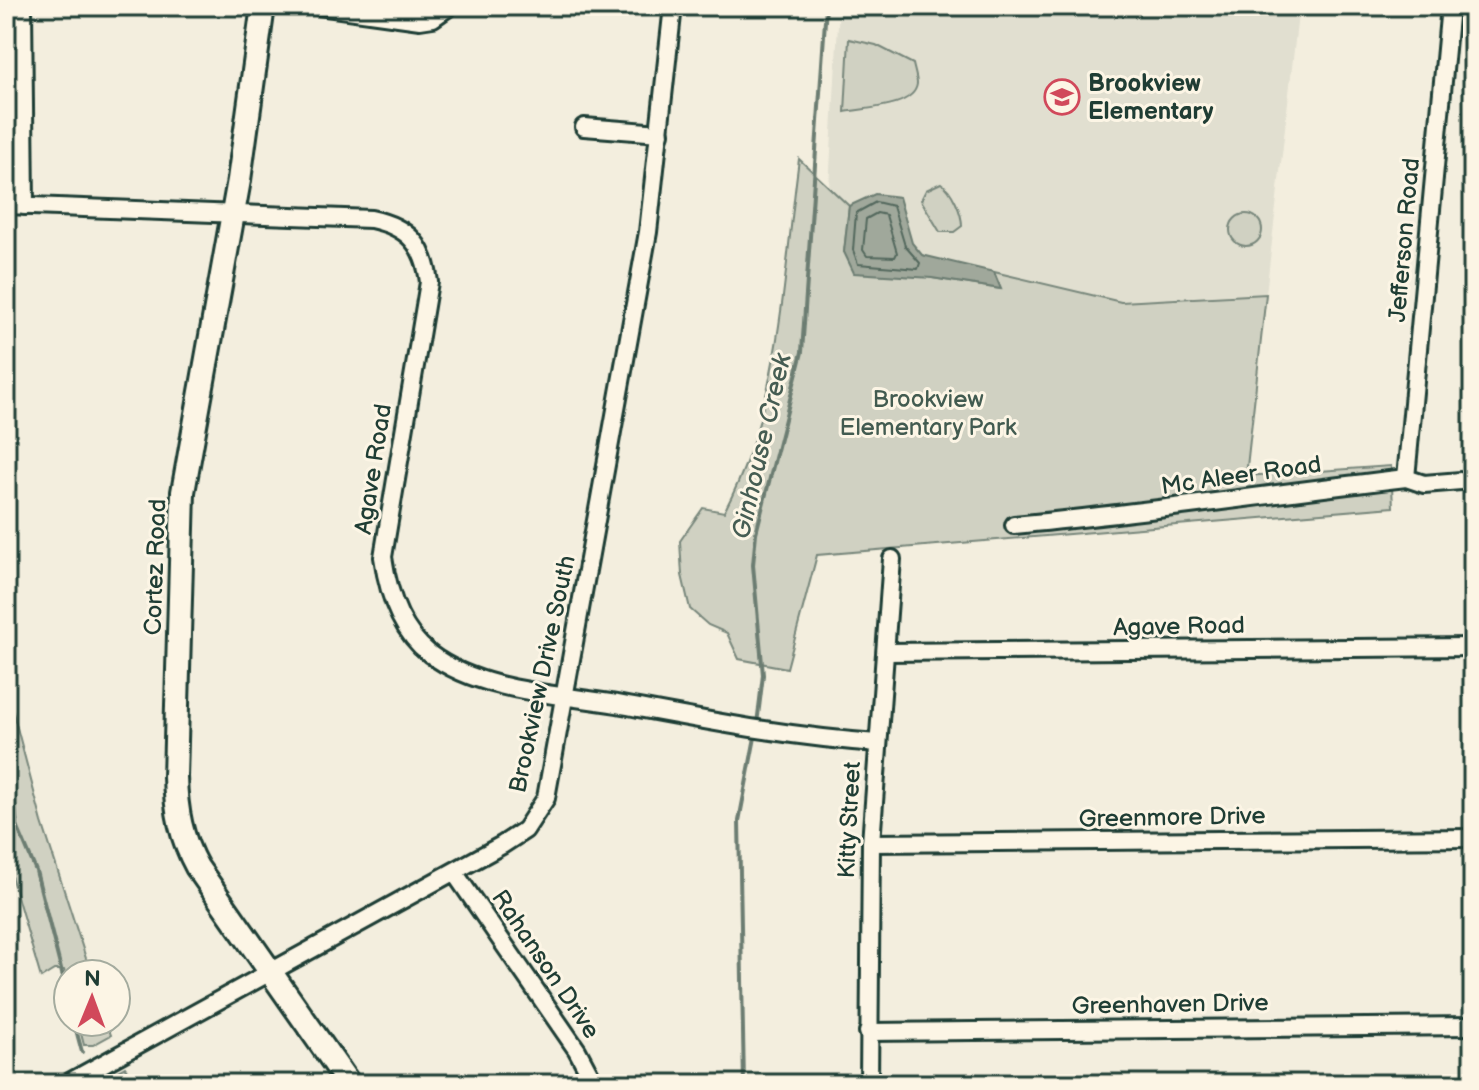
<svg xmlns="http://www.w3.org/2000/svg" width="1479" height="1090" font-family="'Balsamiq Sans',sans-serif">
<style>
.built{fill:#e1dfd0}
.green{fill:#d0d1c2;stroke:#78877b;stroke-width:2}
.water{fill:#a0a89b;stroke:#6c7d72;stroke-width:2}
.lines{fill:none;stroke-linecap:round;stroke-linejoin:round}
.shore{stroke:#53685d;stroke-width:2}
.stream{stroke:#6c7d72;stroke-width:4}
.street-casing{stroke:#1f3d34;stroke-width:22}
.secondary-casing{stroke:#1f3d34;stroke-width:28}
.street{stroke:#fcf5e5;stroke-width:16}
.secondary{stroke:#fcf5e5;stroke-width:22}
.labels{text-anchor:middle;stroke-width:6;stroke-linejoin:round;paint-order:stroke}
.poi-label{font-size:24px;font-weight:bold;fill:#1f3d34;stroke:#fcf5e5;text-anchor:start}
.street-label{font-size:24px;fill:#1f3d34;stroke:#fcf5e5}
.park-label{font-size:24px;fill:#425b50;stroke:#fcf5e5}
.water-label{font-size:26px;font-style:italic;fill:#465d53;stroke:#fcf5e5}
</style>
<rect width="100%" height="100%" fill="#f3eede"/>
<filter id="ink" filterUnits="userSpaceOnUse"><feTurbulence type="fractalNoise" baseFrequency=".0125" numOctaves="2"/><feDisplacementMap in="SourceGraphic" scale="16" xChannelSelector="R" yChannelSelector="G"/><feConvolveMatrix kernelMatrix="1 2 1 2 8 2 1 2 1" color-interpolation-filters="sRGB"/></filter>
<g filter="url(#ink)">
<!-- built -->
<polygon class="built" points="839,6 1299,6 1266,294 1121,302 922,255 912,243 899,197 875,194 849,206 829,188"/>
<!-- green -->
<g class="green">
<path d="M849,39L876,45L913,64C914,69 917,78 917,84C914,108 863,108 845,112Z"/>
<path d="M799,159L849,206L844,252L932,278L1000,289L994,272L1121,302L1266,294L1246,476L1391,466L1393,507L817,555L787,668L739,659L727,633L708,625L690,609L682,575L680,541L703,508L724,512C781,405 783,277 799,159Z"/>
<path d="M941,183C952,190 962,213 962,226L954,232H940L921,200L926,190Z"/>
<circle cx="1246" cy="230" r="16"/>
<polygon points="6,686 42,822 91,974 68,974 68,983 64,970 54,970 41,978 9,869 6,853"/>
<polygon points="78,1022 106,1022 111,1035 93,1045 84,1045"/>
<polygon points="125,1067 136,1084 94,1084"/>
</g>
<!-- water -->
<polygon class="water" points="875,194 899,197 912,243 922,255 994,272 1001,289 932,278 854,273 844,252 849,206"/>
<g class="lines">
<!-- shore -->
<g class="shore">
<polygon points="876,202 893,206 905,246 920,263 918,269 858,264 853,250 856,213"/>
<polygon points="877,213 886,215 897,253 895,257 867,256 863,250 866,219"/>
</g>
<!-- stream -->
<g class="stream">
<polyline points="757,724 763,675 753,565 756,533 802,352 826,6"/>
<polyline points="6,735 17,826 36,871 68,997"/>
<polyline points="74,1022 82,1052"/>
<polyline points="744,1084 739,821 756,732"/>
</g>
<defs>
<g id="street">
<polyline points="23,6 25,206"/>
<polyline points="319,6 420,20 433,18 450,6"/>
<polyline points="584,127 660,133"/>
<path d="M6,205L371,219C408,227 424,244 429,282L383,557C388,592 400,631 430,654C480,692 558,694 617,704C704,720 789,737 877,743"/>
<polyline points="1406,478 1450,6"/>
<path d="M1014,525C1145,513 1275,493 1406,478L1424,484L1473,480"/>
<polyline points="886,652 1473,647"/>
<polyline points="871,843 1473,838"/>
<polyline points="454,872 577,1050 595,1084"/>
<polyline points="868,1032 1473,1026"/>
<polyline points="66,1084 502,845 525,830 546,798 648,232 673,6"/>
<polyline points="869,1084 871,843 892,559"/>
</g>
<path id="secondary" d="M263,6L239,180L183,492L175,777C176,811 181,838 197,867L349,1084"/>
</defs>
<!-- street casing -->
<use href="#street" class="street-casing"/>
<!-- secondary casing -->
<use href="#secondary" class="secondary-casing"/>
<!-- street -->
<use href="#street" class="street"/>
<!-- secondary -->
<use href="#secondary" class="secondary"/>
</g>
</g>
<!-- icons -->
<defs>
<symbol id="school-ring" viewBox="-11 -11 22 22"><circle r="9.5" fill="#fcf5e5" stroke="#d1495b" stroke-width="1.5"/><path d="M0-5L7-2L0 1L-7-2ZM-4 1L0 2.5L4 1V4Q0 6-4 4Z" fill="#d1495b"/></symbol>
</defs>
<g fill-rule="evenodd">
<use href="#school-ring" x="1042" y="77" width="40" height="40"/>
</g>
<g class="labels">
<!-- poi labels -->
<g class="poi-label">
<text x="1088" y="91">Brookview<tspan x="1088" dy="28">Elementary</tspan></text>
</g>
<!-- street labels -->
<g class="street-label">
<text transform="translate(1404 240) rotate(-85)" y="8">Jefferson Road</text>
<text transform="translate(373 469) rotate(-81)" y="8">Agave Road</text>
<text transform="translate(1241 475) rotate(-8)" y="8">Mc Aleer Road</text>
<text transform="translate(155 567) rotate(-88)" y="8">Cortez Road</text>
<text transform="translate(1179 626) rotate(-1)" y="8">Agave Road</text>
<text transform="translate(542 674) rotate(-78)" y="8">Brookview Drive South</text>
<text transform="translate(1172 817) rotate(-1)" y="8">Greenmore Drive</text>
<text transform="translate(849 820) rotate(-87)" y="8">Kitty Street</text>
<text transform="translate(546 964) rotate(56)" y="8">Rahanson Drive</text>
<text transform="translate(1170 1004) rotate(-1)" y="8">Greenhaven Drive</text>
</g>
<!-- park labels -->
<g class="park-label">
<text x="928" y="407">Brookview<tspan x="928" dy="28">Elementary Park</tspan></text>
</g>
<!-- water labels -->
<g class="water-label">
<text transform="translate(761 446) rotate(-77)" y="9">Ginhouse Creek</text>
</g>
</g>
<!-- margin -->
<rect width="1479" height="1090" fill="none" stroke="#fcf5e5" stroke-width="32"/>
<rect x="16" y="16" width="1447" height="1058" fill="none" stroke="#1f3d34" stroke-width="3" filter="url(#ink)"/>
<!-- north arrow -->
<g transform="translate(92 998) rotate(1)"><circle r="38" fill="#fcf5e5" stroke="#a4ab9e" stroke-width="2"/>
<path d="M0-6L14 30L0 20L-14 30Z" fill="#d1495b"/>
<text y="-12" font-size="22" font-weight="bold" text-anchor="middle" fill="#1f3d34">N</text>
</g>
</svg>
